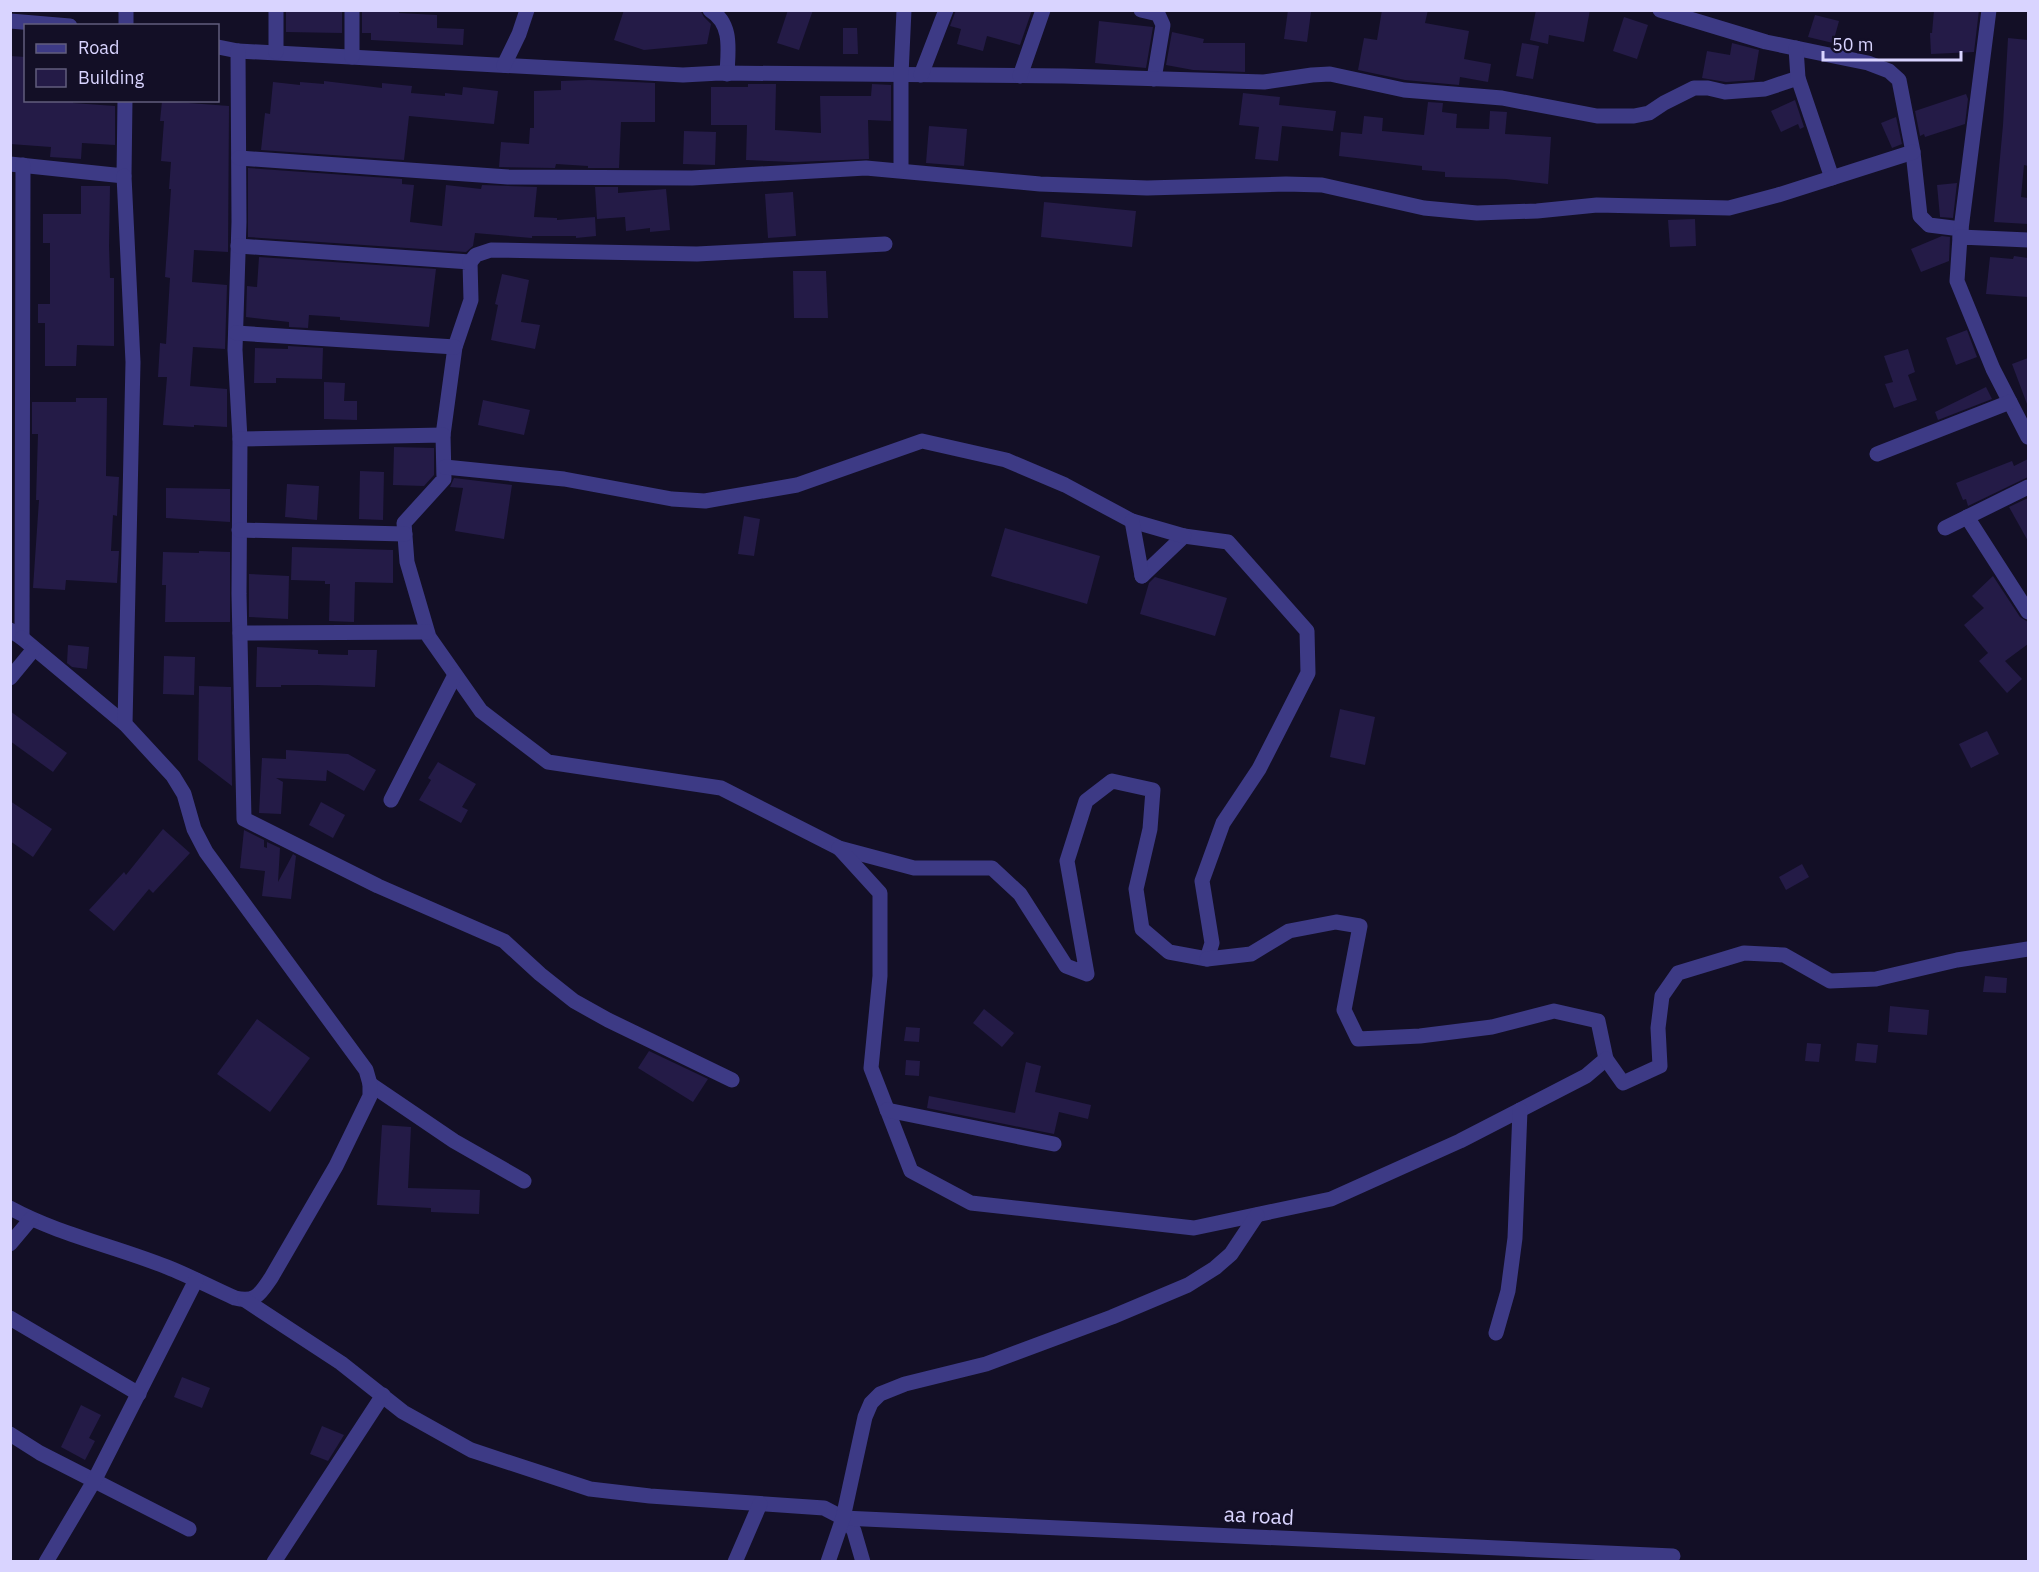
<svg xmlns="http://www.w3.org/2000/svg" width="2039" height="1572" font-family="'IBM Plex Sans',sans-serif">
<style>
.building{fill:#241b47}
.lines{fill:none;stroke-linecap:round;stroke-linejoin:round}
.minor{stroke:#3d3a85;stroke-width:15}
.labels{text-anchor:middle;stroke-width:5;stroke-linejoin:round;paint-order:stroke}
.street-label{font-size:21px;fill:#d9d4ff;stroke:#130f26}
</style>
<rect width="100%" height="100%" fill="#130f26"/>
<!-- building -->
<g class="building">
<polygon points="286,10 342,10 342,33 286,32"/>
<polygon points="362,10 399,10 399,13 437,15 437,28 464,29 463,45 371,40 371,33 362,33"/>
<polygon points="624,10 700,10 704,17 711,24 707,44 644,50 614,40"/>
<polygon points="788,10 813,10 799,50 777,43"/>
<polygon points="956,10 1032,10 1020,45 987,36 983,51 957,44 961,29 950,26"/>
<polygon points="1288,10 1311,12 1307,42 1284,39"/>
<polygon points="1382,10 1428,10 1425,23 1469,31 1464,59 1491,64 1488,82 1460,77 1459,85 1405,80 1358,70 1364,38 1377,40"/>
<polygon points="1536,10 1590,10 1584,42 1549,35 1548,44 1530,40"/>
<polygon points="1934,10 1979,10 1974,52 1931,54 1930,33 1932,33"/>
<polygon points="1815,15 1839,21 1833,43 1808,37"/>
<polygon points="1624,17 1648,25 1637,59 1613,51"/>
<polygon points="1099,21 1153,27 1146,68 1095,63"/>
<polygon points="843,28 857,28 858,54 843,54"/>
<polygon points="1172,32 1204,39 1203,43 1245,43 1245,72 1193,70 1166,65"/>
<polygon points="2008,38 2028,40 2028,166 2024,165 2021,197 2028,198 2028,224 1994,222 2003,125"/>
<polygon points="1522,43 1539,46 1533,79 1516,76"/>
<polygon points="1732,43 1759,50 1754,80 1726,82 1702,78 1707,51 1730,55"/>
<polygon points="10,56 26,57 26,100 73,100 73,103 115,106 115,145 82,143 81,159 50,157 51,147 10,144"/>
<polygon points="589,80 655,83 655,122 621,122 619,168 588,168 588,166 556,164 555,168 499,167 501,142 529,144 530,128 534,128 534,91 561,90 561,81"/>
<polygon points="324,81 382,88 382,83 412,86 411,93 445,96 445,93 462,95 463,87 498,91 494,124 409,116 404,160 261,150 265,113 270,114 273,82 300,85 300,82 324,84"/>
<polygon points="748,84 776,84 775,130 821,133 820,96 871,96 872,84 891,85 891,121 868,120 869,159 794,162 746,160 747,125 711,125 711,87 748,87"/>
<polygon points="1243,93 1280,97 1279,105 1336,111 1333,131 1282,126 1278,161 1255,159 1259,127 1239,125"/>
<polygon points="1966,94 1968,99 1965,124 1925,137 1924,134 1920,136 1915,111"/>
<polygon points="1795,100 1804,127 1800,129 1798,124 1781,132 1771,111"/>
<polygon points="162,101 229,106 228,252 194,250 192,282 227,285 225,349 193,347 190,386 227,389 227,427 194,425 194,427 163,425 167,377 158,377 160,343 166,344 170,278 165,277 171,189 169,189 171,162 161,161 164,121 160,121"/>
<polygon points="1428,102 1443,103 1442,112 1457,114 1456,128 1489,129 1490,111 1507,112 1505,134 1551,137 1548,184 1506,179 1445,177 1445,172 1422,170 1422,166 1339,156 1341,132 1362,134 1364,116 1383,118 1382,131 1424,135"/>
<polygon points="1896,117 1902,144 1892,148 1881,123"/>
<polygon points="929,126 967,129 964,166 926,163"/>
<polygon points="684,131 716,132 715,165 683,164"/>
<polygon points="248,168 402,179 402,184 414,185 410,222 442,226 446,185 481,189 482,185 537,187 534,217 557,218 557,220 595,217 596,236 576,238 576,236 532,236 532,238 475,233 473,246 466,252 248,237"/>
<polygon points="1957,183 1953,218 1940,217 1937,185"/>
<polygon points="81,186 110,186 109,246 110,278 114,278 114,346 77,345 76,366 45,366 45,323 38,323 38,304 50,304 50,243 43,243 43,214 81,214"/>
<polygon points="595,187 618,187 618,193 666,189 670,230 650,232 650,228 626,231 625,217 597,219"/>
<polygon points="793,192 796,236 768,238 765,194"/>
<polygon points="1044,202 1136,211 1132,247 1041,237"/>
<polygon points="1695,219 1696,246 1670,247 1668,220"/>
<polygon points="1942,236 1950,237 1949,261 1921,272 1911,249"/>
<polygon points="2014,256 2028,258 2028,297 1986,294 1990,257 2013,259"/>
<polygon points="259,257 436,269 429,327 340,320 340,317 309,315 308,328 289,327 289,322 246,317 247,286 257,287"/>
<polygon points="793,271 826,271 828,318 794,318"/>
<polygon points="502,274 529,280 521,322 540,325 535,349 491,340 498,305 495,304"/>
<polygon points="1967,330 1977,357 1956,365 1946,338"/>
<polygon points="288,346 323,348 322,379 276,378 276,383 254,383 255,348 288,349"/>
<polygon points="1908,349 1915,372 1908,375 1917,400 1894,408 1885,384 1893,382 1884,356"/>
<polygon points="2028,358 2028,404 2027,404 2012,364"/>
<polygon points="324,382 345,383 344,401 357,401 357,420 324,419"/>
<polygon points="1986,387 1992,399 1938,420 1935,412"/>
<polygon points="76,398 107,398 106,476 119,477 117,516 113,515 111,551 119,551 117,583 66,580 65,590 33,588 39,500 36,500 38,434 32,434 32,402 76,402"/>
<polygon points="483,400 530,410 524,435 478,425"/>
<polygon points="394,447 434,448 434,475 424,486 393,485"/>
<polygon points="2028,459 2028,477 1968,506 1966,499 1963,500 1956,483 2012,461 2014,466"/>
<polygon points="360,471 384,472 383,520 359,519"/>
<polygon points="454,478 512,485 504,539 455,531 463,488 450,487"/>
<polygon points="287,484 319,486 317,520 285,517"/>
<polygon points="166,488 230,489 230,522 166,518"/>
<polygon points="2028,498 2028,541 2009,507"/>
<polygon points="744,516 760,519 754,556 738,554"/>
<polygon points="1005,528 1100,556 1087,604 991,576"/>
<polygon points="292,547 393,550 393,583 355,582 354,622 329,621 330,584 325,584 325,581 291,580"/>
<polygon points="199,551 230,552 230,622 165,622 166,585 162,585 163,552 199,553"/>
<polygon points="249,574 289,576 288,619 249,617"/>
<polygon points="1993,576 2020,617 2028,622 2028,644 2005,661 2022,679 2007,693 1979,661 1988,653 1964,625 1984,608 1972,596"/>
<polygon points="1155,577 1227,598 1215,636 1140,614 1149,583"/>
<polygon points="68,645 89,647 87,669 72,667 67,663"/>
<polygon points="257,647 318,650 318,654 348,655 348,650 377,650 375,687 317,685 281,685 281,687 256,687"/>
<polygon points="164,656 195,657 194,695 163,694"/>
<polygon points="199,686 231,687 232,786 198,760"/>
<polygon points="1340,709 1375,717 1365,765 1330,757"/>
<polygon points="10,711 67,753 53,772 10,741"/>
<polygon points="1987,731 1999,754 1971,768 1959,744"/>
<polygon points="286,750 348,754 376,770 364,791 327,770 326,781 276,778 283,782 281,814 259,813 262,758 286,759"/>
<polygon points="438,762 476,784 462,807 468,810 461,823 419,800 431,780 428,778"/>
<polygon points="10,801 52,829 33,857 10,841"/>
<polygon points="321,802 345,815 333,838 309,825"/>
<polygon points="163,829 190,853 153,893 149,889 114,931 89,910 124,872 126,875"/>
<polygon points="244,830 264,840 264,847 267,848 267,842 280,848 278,882 293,854 296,856 291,899 262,896 265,871 240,868"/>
<polygon points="1802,864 1809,877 1786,890 1779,877"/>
<polygon points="1985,976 2007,978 2006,993 1983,992"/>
<polygon points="1890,1006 1929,1010 1927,1035 1888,1032"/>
<polygon points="984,1009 1014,1033 1002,1047 973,1023"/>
<polygon points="257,1019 310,1058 270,1112 217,1074"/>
<polygon points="906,1027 920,1028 919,1042 904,1041"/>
<polygon points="1807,1043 1821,1044 1819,1062 1805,1061"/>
<polygon points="1857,1043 1878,1045 1876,1063 1855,1061"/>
<polygon points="649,1051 708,1079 693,1102 638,1068"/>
<polygon points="906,1060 920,1061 919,1076 905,1075"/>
<polygon points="1026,1062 1041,1066 1035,1092 1091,1105 1088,1119 1059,1112 1054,1134 927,1108 929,1096 1015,1113"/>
<polygon points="382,1125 411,1127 408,1188 480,1190 479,1214 431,1212 431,1208 377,1205"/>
<polygon points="182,1377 210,1388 202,1408 174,1397"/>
<polygon points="81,1405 101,1415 89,1438 95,1441 85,1460 61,1447"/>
<polygon points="322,1426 344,1435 328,1461 310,1454"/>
</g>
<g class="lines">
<!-- minor -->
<g class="minor">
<path d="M710,10C733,24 728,50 727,74"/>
<polyline points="1141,10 1158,14 1163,25 1154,79"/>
<polyline points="1660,10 1766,42 1868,63 1889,71 1899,80 1913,152 1920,216 1929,225 1961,229"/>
<polyline points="10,21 70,26"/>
<polyline points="126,26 126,10"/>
<polyline points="218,47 238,51 683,75 720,73 1064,76 1264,82 1312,75 1330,74 1404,90 1502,98 1597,116 1634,116 1649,113 1664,103 1694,88 1708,88 1725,92 1765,89 1798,78"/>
<polyline points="1796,48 1798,78 1832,178"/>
<polyline points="238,51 239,222 235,350 240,439 239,594 244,819 378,886 504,941 540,974 574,1001 608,1020 732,1080"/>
<polyline points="276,52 276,10"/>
<polyline points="352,57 352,10"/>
<polyline points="504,65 519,34 527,10"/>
<polyline points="921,75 946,10"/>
<polyline points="1020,76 1043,10"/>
<polyline points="239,158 508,177 692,178 866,168 1040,184 1147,188 1286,184 1322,185 1424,208 1477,213 1537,211 1597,205 1729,208 1778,195 1913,152"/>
<polyline points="10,164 124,176 125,100"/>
<polyline points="901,170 901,75 904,10"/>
<polyline points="1960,237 1989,10"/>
<polyline points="2028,240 1960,237 1957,281 1993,369 2028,437"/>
<polyline points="238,246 470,262 471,300 455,347 443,435"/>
<polyline points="470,262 476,255 491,250 697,254 885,244"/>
<polyline points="236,333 455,347"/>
<polyline points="240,439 443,435 444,479 404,523 407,562 429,637 481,711 548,762 721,788 839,848 914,868 992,868 1020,894 1066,966 1087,974 1067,861 1086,801 1112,781 1153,790 1150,829 1136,889 1142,929 1169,952 1207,959 1212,943 1202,881 1223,823 1259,769 1308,673 1307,631 1228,542 1184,536 1142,576"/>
<polyline points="1877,454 2010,402"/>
<polyline points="445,467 564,479 672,499 705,501 797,485 922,441 1006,460 1065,485 1132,521 1184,536"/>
<polyline points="1967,517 2028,612"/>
<polyline points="1132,521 1142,576"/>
<polyline points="1945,528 2028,487"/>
<polyline points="239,530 405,534"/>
<polyline points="10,630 22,638 23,165"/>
<polyline points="240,633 427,632"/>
<polyline points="22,638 125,724"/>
<polyline points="10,678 34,649"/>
<polyline points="391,800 455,675"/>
<polyline points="839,848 880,893 880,976 871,1068 911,1171 971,1203 1194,1228 1331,1199 1460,1141 1586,1076 1606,1059 1598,1021 1554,1011 1492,1027 1420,1036 1358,1039 1344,1010 1360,926 1336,922 1289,931 1251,954 1207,959"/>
<polyline points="1606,1059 1623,1083 1660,1066 1658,1028 1662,996 1678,973 1744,953 1784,955 1830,981 1876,979 1957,960 2028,949"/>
<polyline points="370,1084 454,1141 524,1181"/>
<polyline points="887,1110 1054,1144"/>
<path d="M10,1208C60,1235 115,1246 167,1267C190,1276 212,1288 235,1298C256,1303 260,1294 271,1278L336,1166L370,1096V1084L366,1070L206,852L194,829L184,794L173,776L125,724L133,362L124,176"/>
<polyline points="10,1244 31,1219"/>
<polyline points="245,1300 341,1363 403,1412 471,1450 590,1489 650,1496 824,1508 847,1520 854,1531 863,1562"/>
<polyline points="10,1318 139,1394"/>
<polyline points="1496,1333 1508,1291 1515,1238 1520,1110"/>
<polyline points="10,1434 40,1453 189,1529"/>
<polyline points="843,1518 1673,1556"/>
<polyline points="46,1562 94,1481 196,1280"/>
<polyline points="274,1562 383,1395"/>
<polyline points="735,1562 760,1504"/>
<polyline points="828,1562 843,1518 865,1417 871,1403 880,1394 905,1384 986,1364 1112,1317 1188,1285 1215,1268 1231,1254 1257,1215"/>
</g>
</g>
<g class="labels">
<!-- street labels -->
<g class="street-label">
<text transform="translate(1259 1516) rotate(3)" y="7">aa road</text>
</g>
</g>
<!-- border -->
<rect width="2039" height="1572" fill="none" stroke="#d9d4ff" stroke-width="24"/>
<!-- legend -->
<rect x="24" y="24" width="195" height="78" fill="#130f26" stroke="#625e7d" stroke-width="1.5"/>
<rect x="36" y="44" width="30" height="9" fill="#3d3a85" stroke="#625e7d" stroke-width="1.5"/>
<text x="78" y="54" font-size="18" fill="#d9d4ff">Road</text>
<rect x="36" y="69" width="30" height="18" fill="#241b47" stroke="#625e7d" stroke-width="1.5"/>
<text x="78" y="84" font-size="18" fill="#d9d4ff">Building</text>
<!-- scale -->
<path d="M1823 51v9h138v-9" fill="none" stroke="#d9d4ff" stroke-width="3"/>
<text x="1832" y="51" font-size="18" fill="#d9d4ff" stroke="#130f26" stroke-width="4.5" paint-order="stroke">50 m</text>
</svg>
